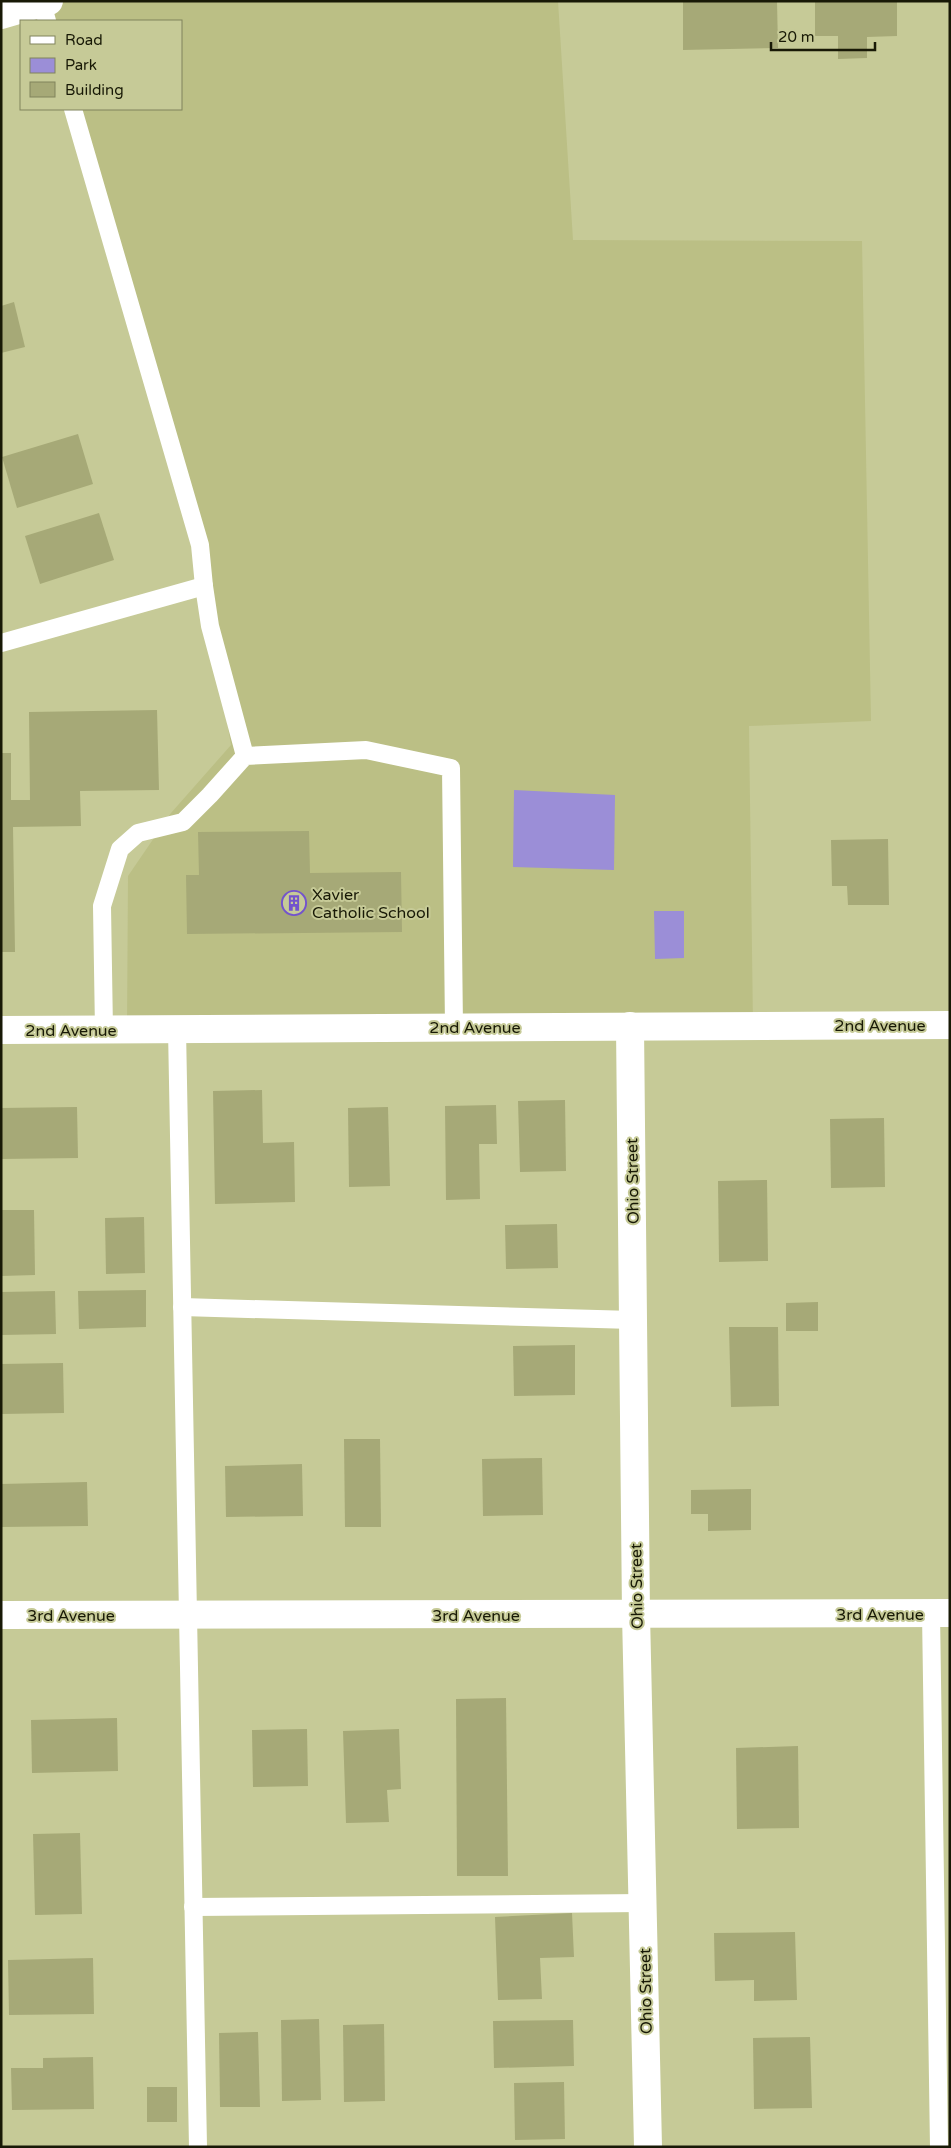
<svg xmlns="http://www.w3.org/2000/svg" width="951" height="2148" font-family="'Varela Round',sans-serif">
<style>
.built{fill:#bbbf85}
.green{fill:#9b8ed7}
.building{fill:#a6a977}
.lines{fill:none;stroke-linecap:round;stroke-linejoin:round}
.service{stroke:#fff;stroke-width:18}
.minor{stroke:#fff;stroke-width:28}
.tertiary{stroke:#fff;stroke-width:28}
.labels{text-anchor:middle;stroke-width:4;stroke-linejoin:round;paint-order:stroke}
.poi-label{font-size:16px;fill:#181906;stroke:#c6ca97;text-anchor:start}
.street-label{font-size:16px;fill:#181906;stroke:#c6ca97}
</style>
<rect width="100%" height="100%" fill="#c6ca97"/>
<!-- built -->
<polygon class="built" points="49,1 558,1 573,240 862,241 871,721 749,726 753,1025 127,1030 128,876 171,813 231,745 204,586 73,109 181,109 181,21 47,21"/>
<!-- green -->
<g class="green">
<polygon points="514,790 615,795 614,870 513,867"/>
<polygon points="654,911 684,911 684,958 655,959"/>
</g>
<!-- building -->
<g class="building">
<polygon points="683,1 777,1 778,48 683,50"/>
<polygon points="815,1 897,1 897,36 867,37 867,58 838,59 838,36 815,36"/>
<polygon points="14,302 25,347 1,353 1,306"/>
<polygon points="78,434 93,484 17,508 2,457"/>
<polygon points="99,513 114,560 40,584 25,536"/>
<polygon points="157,710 159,790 80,791 81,826 13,827 15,952 1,952 1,753 11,753 11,800 30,800 29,712"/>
<polygon points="309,831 310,873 401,872 402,932 187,934 186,875 199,875 198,832"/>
<polygon points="888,839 889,905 848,905 847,886 832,886 831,840"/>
<polygon points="262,1090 263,1143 294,1142 295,1202 215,1204 213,1091"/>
<polygon points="565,1100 566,1171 520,1172 518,1101"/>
<polygon points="496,1105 497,1144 479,1144 480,1199 446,1200 445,1106"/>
<polygon points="77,1107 78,1158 1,1159 1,1108"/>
<polygon points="388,1107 390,1186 349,1187 348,1108"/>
<polygon points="884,1118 885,1187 831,1188 830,1119"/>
<polygon points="767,1180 768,1261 719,1262 718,1181"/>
<polygon points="1,1210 34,1210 35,1275 1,1276"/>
<polygon points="144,1217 145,1273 106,1274 105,1218"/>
<polygon points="557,1224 558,1268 506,1269 505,1225"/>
<polygon points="146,1290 146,1327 79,1329 78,1291"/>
<polygon points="55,1291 56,1334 1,1335 1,1292"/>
<polygon points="818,1302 818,1331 786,1331 786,1303"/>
<polygon points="729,1327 778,1327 779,1406 731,1407"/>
<polygon points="575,1345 575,1395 514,1396 513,1346"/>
<polygon points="63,1363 64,1413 1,1414 1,1364"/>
<polygon points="344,1439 380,1439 381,1527 345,1527"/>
<polygon points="542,1458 543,1515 483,1516 482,1459"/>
<polygon points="302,1464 303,1516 226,1517 225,1466"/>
<polygon points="87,1482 88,1526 1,1527 1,1484"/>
<polygon points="751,1489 751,1530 708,1531 708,1514 691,1514 691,1490"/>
<polygon points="506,1698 508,1876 457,1876 456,1699"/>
<polygon points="117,1718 118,1771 32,1773 31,1720"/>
<polygon points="307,1729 308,1786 253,1787 252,1730"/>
<polygon points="399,1729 401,1789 387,1790 389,1822 346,1823 343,1731"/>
<polygon points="798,1746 799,1828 737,1829 736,1748"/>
<polygon points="80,1833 82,1914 35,1915 33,1834"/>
<polygon points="572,1913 574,1957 540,1958 542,1999 498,2000 495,1917"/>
<polygon points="795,1932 797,2000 754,2001 754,1980 715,1981 714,1933"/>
<polygon points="93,1958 94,2014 9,2015 8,1960"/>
<polygon points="319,2019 321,2100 282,2101 281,2020"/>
<polygon points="573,2020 574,2066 494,2068 493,2021"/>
<polygon points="384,2024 385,2101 344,2102 343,2025"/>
<polygon points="258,2032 260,2107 220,2107 219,2033"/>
<polygon points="810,2037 812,2108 754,2109 753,2038"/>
<polygon points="93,2057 94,2109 12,2110 11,2068 43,2068 43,2058"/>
<polygon points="564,2082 565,2139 515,2140 514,2083"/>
<rect x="147" y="2087" width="30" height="35"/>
</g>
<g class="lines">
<!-- service -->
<g class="service">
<polyline points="42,3 47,21"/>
<polyline points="73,109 200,545 204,586 210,626 245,756"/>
<polyline points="1,643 204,586"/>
<polyline points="177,1029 198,2147"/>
<polyline points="104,1030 102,906 120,849 138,833 183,822 210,795 245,756 366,750 451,768 454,1027"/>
<polyline points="182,1307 633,1320"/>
<polyline points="931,1613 939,2147"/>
<polyline points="193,1907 643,1903"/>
</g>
<!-- minor -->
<g class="minor">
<polyline points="1,15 49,1"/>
<polyline points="1,1615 950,1613"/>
</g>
<!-- tertiary -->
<g class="tertiary">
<polyline points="630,1026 636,1614 648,2147"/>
<polyline points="1,1030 950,1025"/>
</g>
</g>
<!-- icons -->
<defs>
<symbol id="building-ring" viewBox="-11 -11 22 22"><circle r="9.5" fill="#c6ca97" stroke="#7353cd" stroke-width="1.5"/><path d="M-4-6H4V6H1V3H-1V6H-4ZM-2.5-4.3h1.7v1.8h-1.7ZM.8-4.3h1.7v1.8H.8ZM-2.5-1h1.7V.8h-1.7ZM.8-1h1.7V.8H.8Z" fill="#7353cd"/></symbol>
</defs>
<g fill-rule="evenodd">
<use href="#building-ring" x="280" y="889" width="28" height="28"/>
</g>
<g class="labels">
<!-- poi labels -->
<g class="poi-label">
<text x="312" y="900">Xavier<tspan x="312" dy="18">Catholic School</tspan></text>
</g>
<!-- street labels -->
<g class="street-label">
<text x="880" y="1031">2nd Avenue</text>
<text x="475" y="1033">2nd Avenue</text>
<text x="71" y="1036">2nd Avenue</text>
<text transform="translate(632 1181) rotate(-91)" y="6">Ohio Street</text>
<text transform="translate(636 1586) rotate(-91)" y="6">Ohio Street</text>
<text x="880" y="1620">3rd Avenue</text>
<text x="71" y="1621">3rd Avenue</text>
<text x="476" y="1621">3rd Avenue</text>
<text transform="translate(645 1991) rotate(-91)" y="6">Ohio Street</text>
</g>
</g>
<!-- border -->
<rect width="951" height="2148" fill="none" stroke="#181906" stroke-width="5"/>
<!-- legend -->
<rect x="20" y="20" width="162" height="90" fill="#c6ca97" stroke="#80835d"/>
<rect x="30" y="36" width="25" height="8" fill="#ffffff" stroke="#80835d"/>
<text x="65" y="45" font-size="15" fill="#181906">Road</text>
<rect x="30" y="58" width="25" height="15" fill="#9b8ed7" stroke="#80835d"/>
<text x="65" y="70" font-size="15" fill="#181906">Park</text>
<rect x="30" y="82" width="25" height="15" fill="#a6a977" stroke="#80835d"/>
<text x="65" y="95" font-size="15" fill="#181906">Building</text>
<!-- scale -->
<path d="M771 42v8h104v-8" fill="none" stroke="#181906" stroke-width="2.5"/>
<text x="778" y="42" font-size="15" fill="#181906" stroke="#c6ca97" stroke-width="4" paint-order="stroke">20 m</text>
</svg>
